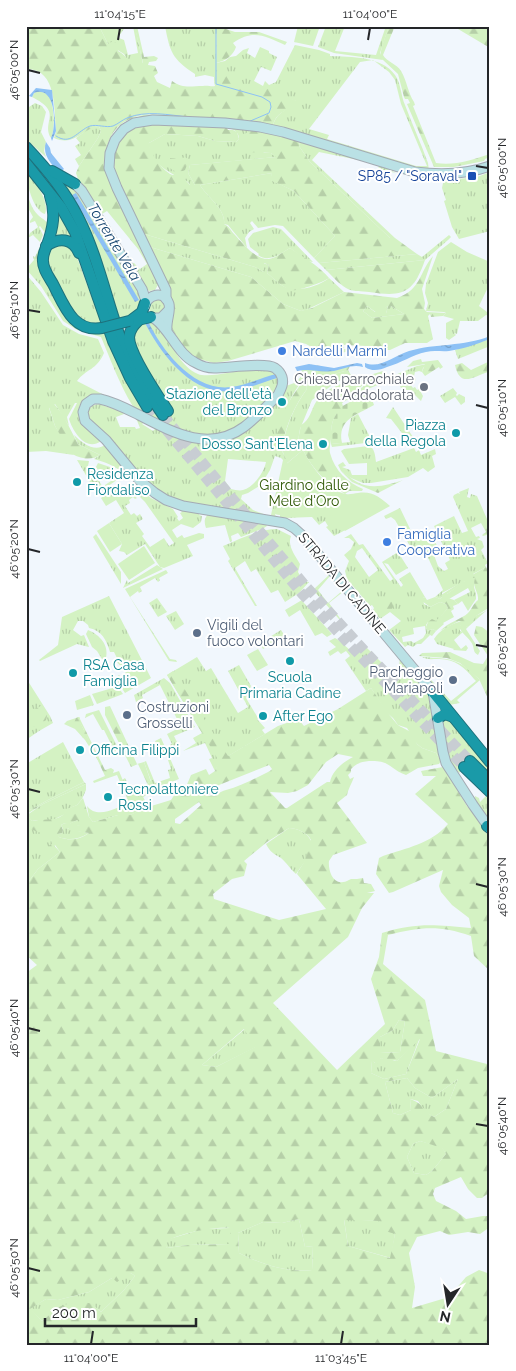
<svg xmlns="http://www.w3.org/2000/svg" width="516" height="1371" font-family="Raleway,sans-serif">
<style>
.grass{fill:url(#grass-tufts);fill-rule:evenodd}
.forest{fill:url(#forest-firs);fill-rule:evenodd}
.cemetery{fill:url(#cemetery-stones)}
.park{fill:#d4f2c3}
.water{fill:url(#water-ripples)}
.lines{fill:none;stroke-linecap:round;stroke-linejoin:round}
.stream{stroke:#8dc1f5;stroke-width:1}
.highway-tunnel{stroke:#c8cdd3;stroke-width:10;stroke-dasharray:10 5;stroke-linecap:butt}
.secondary-casing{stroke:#a4abb3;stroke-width:11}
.highway-casing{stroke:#1e717c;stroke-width:12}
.secondary{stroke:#bae1e5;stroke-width:9}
.highway{stroke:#1a9aa8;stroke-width:10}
.highway-bridge-casing{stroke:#1e717c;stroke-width:12;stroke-linecap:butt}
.highway-bridge{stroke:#1a9aa8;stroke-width:10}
.ticks{fill:none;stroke:#242629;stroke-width:2}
.transit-dot{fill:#1a4fb4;stroke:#fff;stroke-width:2}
.shop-dot{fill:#3f7fe0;stroke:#fff;stroke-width:2}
.worship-dot{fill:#6b7280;stroke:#fff;stroke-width:2}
.culture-dot{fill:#0f9aa8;stroke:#fff;stroke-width:2}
.service-dot{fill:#5c6f8a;stroke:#fff;stroke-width:2}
.labels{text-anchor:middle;stroke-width:4;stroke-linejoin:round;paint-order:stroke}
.transit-label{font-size:14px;fill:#164399;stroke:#fff;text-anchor:end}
.shop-label{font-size:14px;fill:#366cbe;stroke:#fff;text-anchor:start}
.worship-label{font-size:14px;fill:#5b616d;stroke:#fff;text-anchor:end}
.culture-label{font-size:14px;fill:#0d838f;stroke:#fff;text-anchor:start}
.park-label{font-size:14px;fill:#2b5500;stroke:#fff}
.street-label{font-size:14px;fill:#242629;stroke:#fff}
.service-label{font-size:14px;fill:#4e5e75;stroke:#fff;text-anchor:start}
.water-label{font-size:15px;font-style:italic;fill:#184771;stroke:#fff}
.neatline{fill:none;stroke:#242629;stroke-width:2}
.ticks-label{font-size:12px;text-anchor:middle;fill:#242629}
</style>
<defs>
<pattern id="grass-tufts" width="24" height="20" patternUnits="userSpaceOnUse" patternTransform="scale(1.25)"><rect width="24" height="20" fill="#d4f2c3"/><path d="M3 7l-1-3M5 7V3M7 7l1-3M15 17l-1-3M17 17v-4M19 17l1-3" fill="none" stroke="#b6cfa8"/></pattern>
<pattern id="forest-firs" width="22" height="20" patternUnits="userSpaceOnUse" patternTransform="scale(1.25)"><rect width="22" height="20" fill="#d4f2c3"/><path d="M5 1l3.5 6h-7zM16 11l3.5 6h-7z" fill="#b6cfa8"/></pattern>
<pattern id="cemetery-stones" width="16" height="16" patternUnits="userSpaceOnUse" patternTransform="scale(1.25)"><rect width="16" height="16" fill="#d4f2c3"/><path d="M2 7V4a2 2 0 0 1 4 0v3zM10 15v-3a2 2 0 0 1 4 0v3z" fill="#b6cfa8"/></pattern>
<pattern id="water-ripples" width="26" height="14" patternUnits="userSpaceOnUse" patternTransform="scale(1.25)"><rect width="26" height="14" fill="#8dc1f5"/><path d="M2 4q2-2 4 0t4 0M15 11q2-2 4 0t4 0" fill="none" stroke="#739dc6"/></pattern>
</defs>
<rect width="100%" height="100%" fill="#f1f7fd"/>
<!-- grass -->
<g class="grass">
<polygon points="99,26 126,26 119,36 119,38 124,40 128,55 138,53 133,26 135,26 143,64 136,65 128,61 124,54 108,44"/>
<path d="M165,26H217L216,63L225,61L230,57L236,56L243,50L249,48L247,53L255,58L260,47L269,51V53L277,57L271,71L261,67L254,81L263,86L265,81L269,85L276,82L295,45L319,50L330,54V56C351,57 382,56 395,75C401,83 401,96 405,105C412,124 421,143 428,163L429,171L416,169L280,128L136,119L123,123L143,115L169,114L248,121L273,125C278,110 287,112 296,101L268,91L257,94L217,84L216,79L214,82V77L205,75L195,77V74C172,59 170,52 165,26ZM373,60L389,72L395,80L401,104L427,166H416L327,139L329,135L309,129L360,62Z"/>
<polygon points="298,26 320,26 313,46 294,42"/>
<polygon points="326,26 345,26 335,51 376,55 386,26 389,26 380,53 383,60 334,53 318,47"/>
<path d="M39,91L48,94C54,103 56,128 51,138C41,121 64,113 32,97L34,93Z"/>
<polygon points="35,103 42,106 46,112 41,132 46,142 44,151 46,157 28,141 26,143 26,109"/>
<polygon points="99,126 101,131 98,138 79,166 75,159 81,155 75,146 80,143 76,138 91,127"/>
<path d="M231,129H252L259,146L264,153H271L277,157L190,165L188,173L195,185H190L188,182C174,175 147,163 149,143L165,134L198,136L215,141L236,142L239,139C239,134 236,130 231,129Z"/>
<polygon points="300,140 378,164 396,173 379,169 378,164 319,152 312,160 395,238 390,238 310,162 299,146"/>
<path d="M26,170C34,180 50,201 45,214C33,211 26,182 26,170Z"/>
<polygon points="490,172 490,231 459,239 452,227 444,201 446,200 442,188 443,183 448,180 477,177"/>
<path d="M272,173L271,180L294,191L335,236L314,258L283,226L275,225L258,228L252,221L250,223L254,229L249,232L245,238L247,248L228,225L224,224C226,209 207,197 200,185Z"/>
<polygon points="62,182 78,191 142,298 136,315 118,320"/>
<path d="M26,190C29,199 31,208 38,215C42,219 50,222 50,229C49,241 37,249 38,262C39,271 47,281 52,290C65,314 71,336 104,332L119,368L142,410L151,404L160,417L171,408L166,397L157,384L151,379L132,341C129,321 152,316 163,329L162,330C172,345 181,367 198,374C214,381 267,358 277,377C279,380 280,384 278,388C275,395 243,425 235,429C226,434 215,437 205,437C190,437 175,429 162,423C154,420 140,416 135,409C122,391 110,358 101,337L77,330L63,321L41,286L26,269L34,260L33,256L35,257L46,234L40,226L39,227L43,235L40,242L33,235L28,238L30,233L38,227L35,221L30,223V221L33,217L26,204Z"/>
<polygon points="56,207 73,240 53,236"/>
<path d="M273,227L281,229L313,262L307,261L290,248C280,254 269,263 258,255L259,254L250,247L248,239L253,233Z"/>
<path d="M144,234L255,267L264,272L263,263L269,265L267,273C272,277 278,283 283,286C296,293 318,287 329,278L344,292L306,310L301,311L283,304L251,277L150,247Z"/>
<polygon points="449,235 451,237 448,240 425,260 326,270 319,263 417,254 422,257"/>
<polygon points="451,242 467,252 490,262 490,283 479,306 487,312 490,307 490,319 489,316 486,315 478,321 460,321 457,334 454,333 456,335 449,340 446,338 446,323 454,319 443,316 446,313 444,312 426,311 428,303 425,293 426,284 438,252"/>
<polygon points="66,243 75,252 102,325 91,325 73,315 45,261 49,248"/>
<polygon points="138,249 141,250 143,249 158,285 155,290 149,291 147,289 132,263 134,263 140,269 147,264"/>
<path d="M26,274L41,292L63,325L79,334L98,339L104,353C97,370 86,369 77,381L108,397C103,395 98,393 92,395C82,397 74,411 81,421C86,428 95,435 101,441C86,452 73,432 69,419L77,403H75L67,417L69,426L55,404L49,408L55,426L74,455L46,451L26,452Z"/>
<circle cx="157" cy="307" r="8"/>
<polygon points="367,306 375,312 388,306 386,314 391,306 404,314 372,318 363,311"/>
<polygon points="490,339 490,346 458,359 455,350"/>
<polygon points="427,364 423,368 422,372 419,371 415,372 414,376 416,380 410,384 413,388 415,387 417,390 419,389 423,396 421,401 410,390 406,390 401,388 395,375 417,366"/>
<path d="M308,369L315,370C292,386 284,412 276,438L282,443L281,448L287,463L280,515L275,514L276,517L271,515L283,460L281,458L275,456L270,470L261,485L248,493L242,495L241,499L253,510L269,516L209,507L202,504L201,506L174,501L152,488L87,417C87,409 91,405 99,404L123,412L124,414L116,417L120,427H135L136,429L140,428L136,418L145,422L142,424L153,431L155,429L153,426L222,441L286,386L297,382L303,373L301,370ZM228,459L266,462C264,472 254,487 243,490C240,491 235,490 231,489L225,481Z"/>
<path d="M348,370L351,375L335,383L312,400L300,429L298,441L295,447L283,443C287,424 295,405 307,389L306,387L316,379L319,382L322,380L321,378Z"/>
<polygon points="383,371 385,374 378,381 385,382 368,389 369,391 347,399 357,394 345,393 344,389 350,387 357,390 363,387 363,385 358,384 357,381 371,379 373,376 344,383"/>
<polygon points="453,388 457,393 456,395 457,396 459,394 465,397 465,402 461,405 455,397 445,403 440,396"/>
<polygon points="393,407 413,437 407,435 405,437 391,419 386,418"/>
<polygon points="358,414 371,439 373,438 374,442 332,447 331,444 350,442 348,435 351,418"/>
<path d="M74,435C83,444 96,453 106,444L144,490C127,475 117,465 94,459L100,455L78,444Z"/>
<path d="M368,446C375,447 375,456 376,462L414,448L416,452L419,450L421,455L435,449L436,454L432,456L435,467L428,472L423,468L408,477L371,483H363L351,478L341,471L338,465L343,462L346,466L342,467L350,470L352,475H367V463L349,464L341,451L344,449Z"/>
<polygon points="77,460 89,461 88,466 93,466 97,474 96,476 104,489 97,494"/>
<polygon points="98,463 110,467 117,474 117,480 105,488 105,485 114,479 107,469 100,473 96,467"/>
<polygon points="130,482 151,498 173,509 178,517 175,520 177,518 179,521 183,518 180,513 182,512 181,510 200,512 199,515 202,516 201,522 193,528 181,524 172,530 177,538 182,535 184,538 199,533 204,534 204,538 187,545 193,556 164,568 160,567 145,544 127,555 124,552 119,551 122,544 109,523 124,513 116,500 106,506 101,498 117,487 120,489 123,487 137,498 135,499 133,497 129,500 130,503 125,506 131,515 134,513 137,516 140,514 143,519 136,523 144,534 142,536 150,547 164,538 169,546 174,543 145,502 127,484"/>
<polygon points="469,488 467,497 470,498 471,494 477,496 490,526 490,534 483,536 482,535 486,532 481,523 471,528 476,537 479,536 480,538 477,539 482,541 484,547 481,550 488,563 485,565 486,567 473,574 476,578 474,587 476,594 476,599 468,611 462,601 458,604 454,600 470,592 468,588 449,599 447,598 447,594 465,581 442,593 442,597 440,599 435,597 443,590 424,549 414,553 395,520 391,517 386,519 384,516 400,508 412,533 420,530 422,533 429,529 440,552 434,555 438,566 444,571 448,569 445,563 450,560 434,526 454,516 462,533 468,531 453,497 454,495 458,493 460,494 459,492"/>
<polygon points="328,510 355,525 334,536 326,527 328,526 325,521 319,525 312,517 284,518"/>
<path d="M209,513L265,523L267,526L264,528L241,537L238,533L231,536L232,541L230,542L225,525L206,528C204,522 204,518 209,513Z"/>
<path d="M277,529L291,536C287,546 295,555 300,564L298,572L303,581L309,582L299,593L285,602L278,590L271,593L256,569L251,572L245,561L235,568L257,606H255L228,561L230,559L223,546C240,539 259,529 277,529Z"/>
<polygon points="96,534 121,572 121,584 93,537"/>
<path d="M351,534L359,545L363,544L390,581L393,579L382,562L398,552L408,568L396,575L388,564L384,563L401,587L403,585L399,579L410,572L425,597L423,598L424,604L430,607L440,602L446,604L448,608L436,622H428L426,625L427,631L433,629L436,631L432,636L430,635L421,644H417L413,647L408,645L405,647L389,630L401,621L390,612L380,619L373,610L374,608L372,605L370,606L347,579L345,571L349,561L344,555L351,549L354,542L349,538H344ZM362,548L378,570L369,577L355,557L357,551ZM425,626L426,633L423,638L414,643L411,641L403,642L402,637L414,634L413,628Z"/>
<polygon points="157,565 163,569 123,588 127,580 128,583"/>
<polygon points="166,570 168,573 159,578 160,580 158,582 155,578 140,587 142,591 139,593 138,591 130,597 170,659 176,660 177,662 169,661 125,589"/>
<polygon points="330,574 337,583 330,576 318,590 328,603 342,591 340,588 344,591 329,603 347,628 313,590"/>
<path d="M109,596L151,678L125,693L115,678L119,675L121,677L126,672L115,660L117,658L114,652H110C106,639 102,631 89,628L88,625L83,621H78L73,630L81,636L84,635L89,647L77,644L40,661L39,660L58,645L62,617Z"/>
<polygon points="157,598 167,612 158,617 149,603"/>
<polygon points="302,600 304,603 332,634 327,637 322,633 315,636 300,610 289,617 285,610"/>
<path d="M487,610L468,627L460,625V631L463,632L454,640L461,649L466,645L468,648L466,651L453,650L454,649L437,644L434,639C446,621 470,621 487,610Z"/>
<polygon points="176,611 184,624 175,630 166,616"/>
<path d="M88,630C100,635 109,645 106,658L102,659L97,651L92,647L86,634Z"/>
<polygon points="281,630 285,636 263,649 260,643"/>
<path d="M335,638C343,642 350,652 356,654L362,650V643L398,679L400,656L429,692L441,761L436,753L422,748L417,744L407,728L398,725L393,718L386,712L371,688L366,691L345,660L350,656L346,651L341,654L338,651L330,656L328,652L336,647L329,641Z"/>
<polygon points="197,657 206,671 211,668 238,713 248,707 228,671 239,665 251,686 246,698 258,718 257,719 265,728 262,730 265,734 220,761 215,771 209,759 212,758 205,743 183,751 196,743 193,738 202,733 167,675"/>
<path d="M422,657C452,659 458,658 480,680L457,700L460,703L449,705L418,671L420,668L451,701L476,681L474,679C465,667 453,658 437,659C432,659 427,660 422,657Z"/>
<polygon points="26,678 50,716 53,723 39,731 26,740"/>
<path d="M164,678L170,683L195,727L174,736L178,744L170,748L173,755L169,756L179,779L154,789L155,791L143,797L148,807L130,815H118L93,822L89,817L87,806C98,820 117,807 131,802L122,780L125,778L131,790L135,789L136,791L151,781L144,762L146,761L155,783L170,778L168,770L171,769L166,754L162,755L155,741L161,738L165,747L172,744L167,734L181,727L160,685L142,695L143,698L136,702L134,695Z"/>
<polygon points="116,687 118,687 123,694 97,704 92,694"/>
<polygon points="90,695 94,705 77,710 75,701"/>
<polygon points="99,710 119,750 115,752 104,730 102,730 93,714 85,718 86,714"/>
<polygon points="79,717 80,718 79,720 101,765 85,740 75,729 64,724 67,721"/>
<polygon points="448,717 490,766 490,774 473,758 459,773 456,769 453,769 445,750 442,719"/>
<polygon points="63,742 84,782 48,800 26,812 26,764"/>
<polygon points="86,784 86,790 82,799 77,805 68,809 65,814 51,821 36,820 32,821 27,815 43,804"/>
<polygon points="487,795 490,798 490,825 477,805 478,803 474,801 475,796 479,798 480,802"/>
<polygon points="26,820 29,827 51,833 52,843 60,852 38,869 29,881 26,882"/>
<path d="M77,820H80V825L67,829L89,833C80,839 69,841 59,837L57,834L62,833L63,829L61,825L65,823L69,824Z"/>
<path d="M289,828C297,828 308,833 311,841L306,860L296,874C291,870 286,862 281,858C274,854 270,852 266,844Z"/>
<polygon points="399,1020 405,1021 400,1052 380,1053 380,1037 393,1030"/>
<polygon points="245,1029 256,1047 216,1067 202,1065"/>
<polygon points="420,1037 406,1074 384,1079 371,1073 372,1060 375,1063 381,1058 397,1061"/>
<polygon points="407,1078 415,1088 432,1098 458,1079 446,1109 434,1117 425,1112 418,1101 410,1099 411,1110 400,1115 393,1113 385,1082"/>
<polygon points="420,1141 442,1147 446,1154 432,1171 426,1175 414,1173 407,1157 413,1144"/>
<path d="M299,1219L305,1247L313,1246L312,1270C287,1273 261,1264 239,1253L238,1233L263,1222L282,1223Z"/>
<polygon points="344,1219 379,1221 395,1234 391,1258 348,1246"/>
<polygon points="230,1228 230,1244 188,1245 167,1248 164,1243 169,1239 203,1229"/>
<path d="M131,1273L135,1276L124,1290L101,1312C85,1297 74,1305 54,1309L51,1314L42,1321L29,1309L46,1299L58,1300L89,1292L112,1278Z"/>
</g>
<!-- forest -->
<g class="forest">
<path d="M26,26H58L62,35L58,26H99L108,44L113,41L117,44L118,51C128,56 129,66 143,63L135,28V26H137L144,57L154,56L158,58L156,61L149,62L148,65L155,66L158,73L154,76L157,82L170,88L172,81C183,89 191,86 203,86C208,85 211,87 215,86L214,82L216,78V69L232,79L240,88L254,91L263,89H270L274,86L282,95L297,101C288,113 278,109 273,125C248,121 223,119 197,117C179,116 160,112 143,115C110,121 102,147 107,176L143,249L141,250L138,249L107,211L102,214L87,190L80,185L76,173L79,166L98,138L101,131L99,126C81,129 75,147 54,138L56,131C54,110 57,70 28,69L26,66Z"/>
<path d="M217,26L235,32H259L287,42L285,45C265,36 253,29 233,43L236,47C233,56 225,61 216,63Z"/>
<path d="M389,26H395L383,55C387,62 397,64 401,71C407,81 408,93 414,102L415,105L413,106L436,163C454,166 472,160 490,154V157L485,159L484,161L454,167H434L407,104L410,103L408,99H405L404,97L398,74L383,60L380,56L382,46Z"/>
<polygon points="453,26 490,26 490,48"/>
<path d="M155,124L226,127L228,130H233L237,132L239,139L236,142L215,141L198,136L165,134L149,143C148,151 164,173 173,175C176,175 178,175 181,175L190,185H195L188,173L190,165L276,157L271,153L247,152L258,146L251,145L245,138V134L252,129L300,140L299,146L310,162L390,238H395L417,254L319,263L314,258L335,236L294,191L270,180L272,173L200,185C207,197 226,209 224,224C229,226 231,231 235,235C243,244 256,260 269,259C276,258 284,251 290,248C304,258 318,265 329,278C324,282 296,292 291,290C282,287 274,279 267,273L269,265L264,263V272L255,267L144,234L116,177L113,159L116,148L122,138L128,132L135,127Z"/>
<path d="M185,157L189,160L185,170C180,173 174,172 170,168V158L180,159Z"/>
<path d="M150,247L251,277L283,304L301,311L312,308L344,292L397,298C422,289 419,272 433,256L422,289L425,303L424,309L427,312L446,313L443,316L431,317L430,314L428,316L433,339L427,343H405L390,350H382L366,346L344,345V349H348V351L330,357L306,344L295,341L228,361L214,363L195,358L186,351L170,326L174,305ZM367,306L377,313L388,306L386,314H388L391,306L404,314L372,318L363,311Z"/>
<path d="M425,260C413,294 403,297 369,292C362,291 352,292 346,288C339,284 332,276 326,270Z"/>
<polygon points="421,359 422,362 438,360 443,367 440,369 439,367 425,376 422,372 425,364 407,367 413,361"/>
<path d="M490,361L488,372C474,376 460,389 455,365L462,363L471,370Z"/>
<path d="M350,366L348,370L318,379H315L306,387L307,389C295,405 287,423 283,442L295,447L297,445L301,425C310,420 311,410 316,402C328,384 354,380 373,376L375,377L357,381L358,384L363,385L357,390H353L350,387L344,389L345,393H358L342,403L343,406L341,407L342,409C332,417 331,425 331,437C331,442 329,448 330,453C335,471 347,482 363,489L362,491H349L345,494C326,483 313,470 303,450L286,464L283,452L281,450L282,445L278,446C272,424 292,395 305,379L302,377L303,373H311L315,370L332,371Z"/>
<path d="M51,400L63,415L78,444L100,455C92,461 78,459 70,452L55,426L48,404V401Z"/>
<path d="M341,471C347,474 351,479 357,482C371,490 389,485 403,480L378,493L352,482Z"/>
<path d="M486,567L488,571L490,570V607L476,616L472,623L459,621L440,631C448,622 462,619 468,613C472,609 473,604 478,600C479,592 472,588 475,578H473L472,575Z"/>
<polygon points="463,581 465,582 447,594 448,598 454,600 458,604 453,606 454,609 451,611 454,617 443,623 444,624 436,631 433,629 427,631 426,627 428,622 432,619 436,621 448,608 446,604 440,602 430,607 422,601 423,598 425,597 427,600 435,597 440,599 442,597 441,595"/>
<path d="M383,599C389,599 393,601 393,607L391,611L380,618L378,616C378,608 375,603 383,599Z"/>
<path d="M462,624L468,627L466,629L480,651L478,655C472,652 475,647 471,642C466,635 461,633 459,626Z"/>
<polygon points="476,626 482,627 490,633 490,703 479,679 460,663 447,658 419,656 422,653 450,652 474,663 483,664 488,656 474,635"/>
<path d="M173,671L228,756L278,726L298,719L304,726L338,709L371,688C380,701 387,713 397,724C401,728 409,730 414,734L417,744L422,748L436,753L441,761L439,764L418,768L406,775C389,769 391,760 369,761C361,762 357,763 351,769V772L348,775L350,779L354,777C352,783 348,789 347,795L337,803L367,843L333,855L329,861C328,869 332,884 343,882C346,882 348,880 351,879C355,879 359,879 363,878L364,883L371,884L375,891L367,893H374L362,908L348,937L273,1003L337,1070L385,1024L371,979L379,957L382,933C417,922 436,925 471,928L469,918L452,905L441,892L439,886L443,870L393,892L389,893L376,874L379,858L383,856C406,848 431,844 448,824L415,794L436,776H423L421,771L443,767L467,806L490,835V971L474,956L471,936C438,925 422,927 388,935L383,964L425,1000L436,1051L487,1064L490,1063V1192L482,1198H477L468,1189L461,1177L435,1188L433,1194L436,1201L456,1211L466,1219L483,1216H490V1227L480,1234L468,1232L449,1235L440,1231L417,1237L409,1253L415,1287L412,1308L449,1297L466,1277L479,1270L490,1274V1345H26V973L37,965L26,955V882L29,881L38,869L60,852L55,845L53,849H50L48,846L52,844L50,834L41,833L30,829L26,820V812L48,800L84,782L86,784L43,804L27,814L32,821C43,818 62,823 67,809L77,805L83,798L89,817L93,822L118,815H130L142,809L129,803L125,805L123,800L127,798L117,775L94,783L93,781L105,776L87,737L83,738L81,735V730H84L80,723H78L75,727L73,726L76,718L79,717L105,770L111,768L114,770L113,773L119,771L131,800L143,797L148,807L171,800L179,788L186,787L191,775L206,769L209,775L215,771L219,761L167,675ZM338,754L353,757C343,762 332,771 330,782H327L287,808H285L270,792L288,793L297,791L308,785L326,762ZM269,765L272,769L270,771C256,778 241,786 226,790C219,792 216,796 208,796L219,785ZM199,802L201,805L180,824L175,823V819ZM77,820H80V825L71,826L67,830L89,833C80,840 69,841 59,837L58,834L62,833L63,830L61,825L65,823L68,825ZM289,828C297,828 308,833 311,840L307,844L309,846L306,848C309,859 301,865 297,874L326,909L279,920L214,899L213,894L232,879L244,876L247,864L244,861L267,842ZM399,1020L405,1021L400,1052L380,1053V1037L393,1030ZM244,1029L255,1047L216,1067L202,1065ZM420,1039L406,1074L384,1079L371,1073L372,1061C375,1063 378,1065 382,1063L380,1060L381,1058L390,1062L394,1060L397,1061ZM407,1078L415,1088L432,1098L458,1079L446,1109L434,1117C422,1110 423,1103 410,1099L411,1110L400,1115L393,1113L385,1082ZM420,1141L442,1148L446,1154L432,1171L426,1175L414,1173L407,1157L413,1144ZM299,1219L305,1247L313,1246L312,1270C287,1273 261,1264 239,1253L238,1233L263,1222L282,1223ZM344,1220L379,1221L382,1230L395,1234L390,1258L348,1246ZM230,1228V1244L188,1245L167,1248L165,1243C173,1234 216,1226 230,1228ZM131,1273L135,1276L124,1290L101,1312C98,1310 95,1306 92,1304C83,1300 65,1303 57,1308C52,1311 48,1317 42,1321L30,1309L46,1299L58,1300L89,1292L112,1278L117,1282Z"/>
<polygon points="241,673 249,684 248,693 245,697 242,696 236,685 238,677"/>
<polygon points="41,706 43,706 47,716 46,720 38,727 32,726 26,729 26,713"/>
<polygon points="110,706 137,764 144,762 151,782 147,783 138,764 131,767 105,715 105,707"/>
</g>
<!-- cemetery -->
<path class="cemetery" d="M369,391L374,405C357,415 337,419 342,443L331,444C331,430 330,419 341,409V407Z"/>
<!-- park -->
<g class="park">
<path d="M303,450C310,464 329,492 346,494C350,495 354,493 358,493C373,491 379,497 390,506L345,531L333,515L280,518V515L275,514L285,465Z"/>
<polygon points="109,523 122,544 110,552 97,531"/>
<polygon points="144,546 155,563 129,580 118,564"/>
<polygon points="258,649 268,665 257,671 247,655"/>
</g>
<!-- water -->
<g class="water">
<path d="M36,88L52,90L56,131L52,141L51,138C57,127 56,84 34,93L32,97L29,96Z"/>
<path d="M46,142L50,148L51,153L64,169L59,173C51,163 42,155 46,142Z"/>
<polygon points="76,193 139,300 135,302 72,195"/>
<path d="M144,321H148C162,351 194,392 231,387C246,385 261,378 276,374L277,378C263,382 248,389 233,391C192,397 160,353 144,321Z"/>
<path d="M490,336V339C477,344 463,349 449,351C442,352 434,350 426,352C412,355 401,363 387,367C380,370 372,372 365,367V363C380,369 394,356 409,351C436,343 463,347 490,336Z"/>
<path d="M357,363L362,364L363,367C352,364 344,369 334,371C321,373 309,368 297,371L295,367L309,364L334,368Z"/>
</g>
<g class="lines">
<!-- stream -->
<g class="stream">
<polyline points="216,26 216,84 262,97 270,102 271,107 269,113 248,122"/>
<path d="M56,136C71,146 77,131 90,126C97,124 106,128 113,126C118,124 122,120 127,118C146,110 168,115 189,117"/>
</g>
<!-- highway-tunnel -->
<g class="highway-tunnel">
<polyline points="147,407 302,594 464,767"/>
<polyline points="163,415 305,585 365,651 470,761"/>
</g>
<defs>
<g id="secondary">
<polyline points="75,184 82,191 142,289 146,301"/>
<path d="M166,299V290L117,188L109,168L110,153L115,140L124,129L134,123L153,120L225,123L260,127L283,132L415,172C440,175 465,175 490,166"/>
<path d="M145,306C147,295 164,289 169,304C171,311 166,321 167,329"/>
<polyline points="153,318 161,318 168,311"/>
<path d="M155,319C171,331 178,355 196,363C201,366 208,368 214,368C228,368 265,362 275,368C278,370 281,374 282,377C284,384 281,389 278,395C267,406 256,418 244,427C209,453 172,432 139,415C127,409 114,402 100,399H93L86,404L83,412L85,421L106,440L139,480L155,493L166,500L183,506L285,523L294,528L303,536L433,692L443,752L446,763L473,805L490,829"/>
</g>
<g id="highway">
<path d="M26,147C46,168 65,191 78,217C100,260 108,309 126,353C135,376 150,395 163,415"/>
<polyline points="26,163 61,207 75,232 113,341 130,378 147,407"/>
<polyline points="52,171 75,184"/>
<path d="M50,196C56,213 53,228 47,245C45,250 43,254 43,259C42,268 49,277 53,284C64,305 73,333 102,328"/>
<path d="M46,246C59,237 73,238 79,253"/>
<path d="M139,320C134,325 130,329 129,337C129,354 158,396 168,411"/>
<polyline points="130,321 142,312 145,303"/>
<polyline points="133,321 151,317"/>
<polyline points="433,692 490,762"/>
<polyline points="438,718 445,714 453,717"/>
<polyline points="470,761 490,781"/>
<polyline points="464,767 490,792"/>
<polyline points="487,826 490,828"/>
</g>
</defs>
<!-- secondary casing -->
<use href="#secondary" class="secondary-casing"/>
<!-- highway casing -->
<use href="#highway" class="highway-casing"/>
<!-- secondary -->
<use href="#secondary" class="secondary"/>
<!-- highway -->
<use href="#highway" class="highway"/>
<defs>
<polyline id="highway-bridge" points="102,328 129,321"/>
</defs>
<!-- highway-bridge casing -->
<use href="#highway-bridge" class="highway-bridge-casing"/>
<!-- highway-bridge -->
<use href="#highway-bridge" class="highway-bridge"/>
</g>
<!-- ticks -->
<path class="ticks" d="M118,40L120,28M368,40L370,28M28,70L40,73M476,166L488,168M28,310L40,312M476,405L488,408M28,549L40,552M476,645L488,647M28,789L40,792M476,884L488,887M28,1028L40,1031M476,1124L488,1126M28,1268L40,1271M91,1344L93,1331M341,1344L343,1331"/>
<!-- markers -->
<rect class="transit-dot" x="467" y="171" width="10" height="10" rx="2.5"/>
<g class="shop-dot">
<circle cx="282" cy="351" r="5"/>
<circle cx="387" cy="542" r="5"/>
</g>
<circle class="worship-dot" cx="424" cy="387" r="5"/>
<g class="culture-dot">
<circle cx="282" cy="402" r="5"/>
<circle cx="456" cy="433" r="5"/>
<circle cx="323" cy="444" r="5"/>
<circle cx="77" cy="482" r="5"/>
<circle cx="290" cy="661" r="5"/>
<circle cx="73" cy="673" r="5"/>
<circle cx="263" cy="716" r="5"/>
<circle cx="80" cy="750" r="5"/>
<circle cx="108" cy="797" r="5"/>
</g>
<g class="service-dot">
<circle cx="197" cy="633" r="5"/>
<circle cx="453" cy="680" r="5"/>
<circle cx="127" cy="715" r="5"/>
</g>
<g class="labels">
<!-- transit labels -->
<g class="transit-label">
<text x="462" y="181">SP85 / "Soraval"</text>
</g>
<!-- shop labels -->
<g class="shop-label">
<text x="292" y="356">Nardelli Marmi</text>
<text x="397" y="539">Famiglia<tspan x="397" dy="16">Cooperativa</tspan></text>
</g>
<!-- worship labels -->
<g class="worship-label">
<text x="414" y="384">Chiesa parrochiale<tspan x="414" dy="16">dell'Addolorata</tspan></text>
</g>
<!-- culture labels -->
<g class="culture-label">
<text x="272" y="399" text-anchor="end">Stazione dell'età<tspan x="272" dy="16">del Bronzo</tspan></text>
<text x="446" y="430" text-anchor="end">Piazza<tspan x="446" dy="16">della Regola</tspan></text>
<text x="313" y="449" text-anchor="end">Dosso Sant'Elena</text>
<text x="87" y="479">Residenza<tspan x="87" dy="16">Fiordaliso</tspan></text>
<text x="83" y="670">RSA Casa<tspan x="83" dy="16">Famiglia</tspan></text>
<text x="290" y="682" text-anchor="middle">Scuola<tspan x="290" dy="16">Primaria Cadine</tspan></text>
<text x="273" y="721">After Ego</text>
<text x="90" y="755">Officina Filippi</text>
<text x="118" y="794">Tecnolattoniere<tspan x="118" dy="16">Rossi</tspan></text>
</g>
<!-- park labels -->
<g class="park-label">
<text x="304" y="490">Giardino dalle<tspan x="304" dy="16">Mele d'Oro</tspan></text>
</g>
<!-- street labels -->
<g class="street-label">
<text transform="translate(342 583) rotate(50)" y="5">STRADA DI CADINE</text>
</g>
<!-- service labels -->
<g class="service-label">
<text x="207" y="630">Vigili del<tspan x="207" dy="16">fuoco volontari</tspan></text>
<text x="443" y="677" text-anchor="end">Parcheggio<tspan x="443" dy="16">Mariapoli</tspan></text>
<text x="137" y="712">Costruzioni<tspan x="137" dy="16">Grosselli</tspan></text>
</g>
<!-- water labels -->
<g class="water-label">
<text transform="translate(114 242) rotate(59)" y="5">Torrente Vela</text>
</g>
</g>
<!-- border -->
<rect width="516" height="1371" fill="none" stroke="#ffffff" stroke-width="55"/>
<!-- north arrow -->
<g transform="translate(448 1304) rotate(192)" stroke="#ffffff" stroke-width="4" paint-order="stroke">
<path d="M0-4L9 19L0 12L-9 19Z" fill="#242629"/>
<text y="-8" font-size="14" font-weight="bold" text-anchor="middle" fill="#242629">N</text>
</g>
<!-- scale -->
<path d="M45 1318v8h151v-8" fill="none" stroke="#242629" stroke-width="2.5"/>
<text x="52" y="1318" font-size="15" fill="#242629" stroke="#ffffff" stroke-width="4" paint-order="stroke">200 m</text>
<rect x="28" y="28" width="460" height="1316" class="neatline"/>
<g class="ticks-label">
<text x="120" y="18">11°04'15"E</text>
<text x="370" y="18">11°04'00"E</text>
<text transform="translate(14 70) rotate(-90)" y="4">46°05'00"N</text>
<text transform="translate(502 168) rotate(-90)" y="4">46°05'00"N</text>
<text transform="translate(14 310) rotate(-90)" y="4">46°05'10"N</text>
<text transform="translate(502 408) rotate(-90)" y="4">46°05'10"N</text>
<text transform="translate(14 549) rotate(-90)" y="4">46°05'20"N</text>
<text transform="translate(502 647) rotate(-90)" y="4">46°05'20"N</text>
<text transform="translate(14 789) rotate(-90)" y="4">46°05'30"N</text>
<text transform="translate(502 887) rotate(-90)" y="4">46°05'30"N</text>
<text transform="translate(14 1028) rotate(-90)" y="4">46°05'40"N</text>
<text transform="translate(502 1126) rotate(-90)" y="4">46°05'40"N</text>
<text transform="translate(14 1268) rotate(-90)" y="4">46°05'50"N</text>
<text x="91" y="1362">11°04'00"E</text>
<text x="341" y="1362">11°03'45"E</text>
</g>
</svg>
